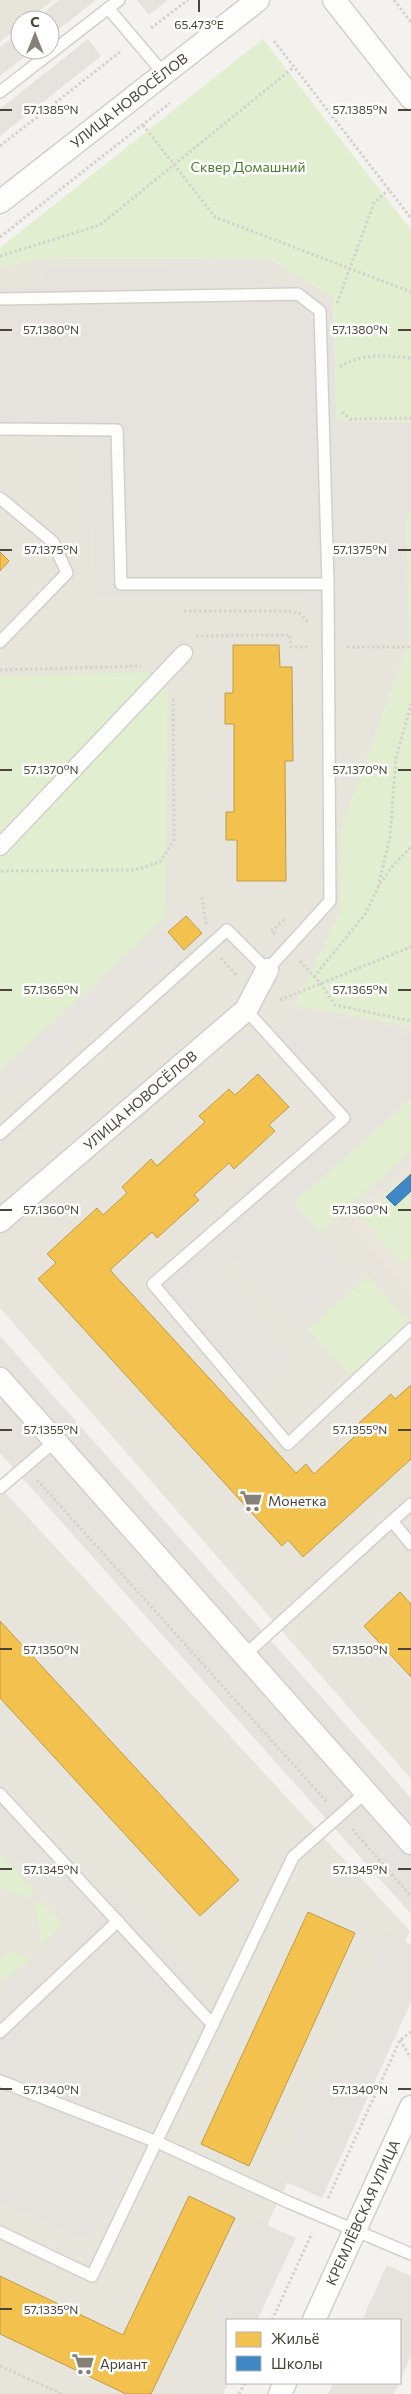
<svg xmlns="http://www.w3.org/2000/svg" width="411" height="2394" font-family="Commissioner,sans-serif">
<style>
.residential{fill:#e7e4dc}
.education{fill:#eae5da}
.green{fill:#e1eecf}
.parking{fill:#e6e3df}
.homes{fill:#f2c14e;stroke:#c09c48}
.schools{fill:#3f88c5;stroke:#43749b}
.lines{fill:none;stroke-linecap:round;stroke-linejoin:round}
.service-casing{stroke:#d2d0cb;stroke-width:14}
.pedestrian-casing{stroke:#d2d0cb;stroke-width:19}
.minor-casing{stroke:#d2d0cb;stroke-width:25}
.path{stroke:#d3d2cc;stroke-width:3;stroke-dasharray:2.5 2.5;stroke-linecap:butt}
.service{stroke:#fdfdfc;stroke-width:11}
.pedestrian{stroke:#fdfdfc;stroke-width:16}
.minor{stroke:#fdfdfc;stroke-width:22}
.ticks{fill:none;stroke:#4b4439;stroke-width:2}
.labels{text-anchor:middle;stroke-width:5;stroke-linejoin:round;paint-order:stroke}
.street-label{font-size:14px;fill:#4b4439;stroke:#fff}
.park-label{font-size:14px;fill:#4a7f2a;stroke:#fff}
.poi-label{font-size:14px;fill:#4b4439;stroke:#fff;text-anchor:start}
.ticks-label{font-size:12px;text-anchor:middle;fill:#4b4439;stroke:#fff;stroke-width:5;stroke-linejoin:round;paint-order:stroke}
</style>
<rect width="100%" height="100%" fill="#f4f2ee"/>
<!-- residential -->
<g class="residential">
<polygon points="0,0 53,0 28,20 20,20 20,26 0,42"/>
<polygon points="269,258 333,297 337,421 411,422 411,513 407,513 409,642 340,832 340,913 295,1005 411,1026 411,1164 348,1220 411,1290 411,1779 0,1308 0,267 40,259"/>
<polygon points="0,1487 410,1931 185,2394 0,2394"/>
</g>
<!-- education -->
<polygon class="education" points="411,1164 411,1290 348,1220"/>
<!-- green -->
<g class="green">
<polygon points="263,39 411,230 411,422 337,421 333,297 269,258 40,259 0,267 0,248"/>
<polygon points="407,513 411,513 411,1026 295,1005 340,913 340,832 409,642"/>
<polygon points="150,672 168,690 165,918 0,1071 0,676"/>
<polygon points="411,1099 411,1151 320,1232 294,1203"/>
<polygon points="411,1172 411,1257 403,1265 360,1217"/>
<polygon points="368,1276 410,1322 350,1376 308,1330"/>
<polygon points="0,1853 35,1891 26,1898 11,1890 0,1889"/>
<polygon points="41,1900 63,1924 39,1947 40,1931 34,1906"/>
<polygon points="11,1950 30,1959 7,1978 0,1979 0,1958"/>
</g>
<!-- parking -->
<g class="parking">
<polygon points="59,0 96,0 50,36 50,20 34,20"/>
<polygon points="137,0 168,0 149,15"/>
<polygon points="20,31 20,50 33,50 0,76 0,47"/>
<polygon points="88,39 101,56 0,136 0,109"/>
<polygon points="263,265 264,286 294,286 333,309 336,422 411,422 411,511 405,511 408,641 344,641 304,598 95,595 91,439 0,434 0,289 41,288 42,266"/>
<polygon points="163,932 179,950 10,1098 0,1087 0,1074"/>
<polygon points="300,1011 318,1025 329,1016 361,1022 376,1037 389,1026 403,1038 411,1033 411,1094 291,1204 351,1277 295,1325 236,1259 217,1275 293,1361 250,1399 153,1284 344,1119 270,1035"/>
<polygon points="0,1336 411,1798 411,1914 0,1453"/>
<polygon points="0,1803 90,1900 72,1917 0,1839"/>
<polygon points="111,1891 206,1994 90,2240 0,2202 0,1995"/>
<polygon points="384,1932 411,1944 411,2002 322,2198 273,2176"/>
<polygon points="254,2219 296,2238 257,2320 227,2320 228,2383 223,2394 172,2394"/>
<polygon points="387,2265 411,2276 411,2356 400,2381 400,2320 362,2320"/>
<polygon points="333,2383 399,2383 394,2394 328,2394"/>
</g>
<!-- homes -->
<g class="homes">
<polygon points="0,552 9,561 0,571"/>
<polygon points="233,645 279,645 280,667 292,667 293,761 285,761 286,881 237,881 237,840 226,840 226,812 234,812 234,724 225,724 225,693 233,693"/>
<polygon points="186,916 202,933 184,950 168,932"/>
<polygon points="258,1074 289,1107 269,1125 275,1131 234,1169 229,1163 194,1195 199,1200 157,1238 152,1232 110,1270 296,1473 306,1464 314,1474 364,1428 359,1423 391,1394 395,1399 411,1385 411,1459 303,1557 288,1540 282,1546 38,1279 56,1263 47,1254 97,1208 103,1215 127,1193 122,1187 151,1159 157,1166 205,1122 199,1116 229,1089 235,1095"/>
<polygon points="400,1592 411,1604 411,1677 364,1626"/>
<polygon points="0,1621 239,1880 200,1916 0,1698"/>
<polygon points="308,1912 355,1933 249,2166 201,2144"/>
<polygon points="189,2196 235,2218 151,2394 126,2394 0,2334 0,2276 123,2335"/>
</g>
<!-- schools -->
<polygon class="schools" points="411,1174 411,1191 395,1206 386,1197"/>
<g class="lines">
<defs>
<g id="service">
<polyline points="108,8 164,74"/>
<polyline points="0,92 119,0"/>
<polyline points="0,299 298,294 320,311 328,584 330,901 267,970 227,930 0,1134"/>
<polyline points="0,429 117,430 121,584 328,584"/>
<polyline points="0,498 53,542 67,573 0,642"/>
<polyline points="246,1010 344,1118 153,1284 288,1444 411,1329"/>
<polyline points="0,1488 55,1441"/>
<polyline points="392,1521 411,1504"/>
<polyline points="245,1655 392,1521 411,1544"/>
<polyline points="0,1794 213,2025"/>
<polyline points="0,2032 118,1921"/>
<polyline points="0,2081 157,2142 288,2202 411,2254"/>
<polyline points="0,2232 92,2276 293,1857 366,1792"/>
</g>
<polyline id="pedestrian" points="0,847 184,653"/>
<g id="minor">
<polyline points="334,0 411,98"/>
<path id="s1" d="M0,202L258,0"/>
<path id="s2" d="M0,1221L246,1010L267,970"/>
<polyline points="0,1379 411,1843"/>
<path id="s3" d="M314,2320L411,2107"/>
<polyline points="280,2394 285,2383"/>
</g>
</defs>
<!-- service casing -->
<use href="#service" class="service-casing"/>
<!-- pedestrian casing -->
<use href="#pedestrian" class="pedestrian-casing"/>
<!-- minor casing -->
<use href="#minor" class="minor-casing"/>
<!-- path -->
<g class="path">
<polyline points="394,0 411,22"/>
<polyline points="151,28 188,0"/>
<polyline points="274,41 411,218"/>
<polyline points="143,125 215,217 411,292"/>
<polyline points="0,146 120,52"/>
<polyline points="0,237 170,103"/>
<polyline points="0,256 100,225 294,67"/>
<polyline points="337,303 374,203 389,189"/>
<path d="M340,367C363,352 385,356 411,358"/>
<polyline points="342,412 350,419 411,418"/>
<polyline points="184,611 282,611 299,613 308,622"/>
<polyline points="196,636 290,635 291,647 310,647"/>
<polyline points="347,647 411,647"/>
<polyline points="0,670 141,666"/>
<polyline points="1,871 134,870 160,862 174,840 173,697"/>
<polyline points="378,887 390,837 396,758 411,704"/>
<polyline points="202,897 206,925"/>
<polyline points="275,934 271,931 285,919"/>
<polyline points="221,958 237,976"/>
<polyline points="300,961 321,984 335,1005 411,1021"/>
<polyline points="314,977 366,913 378,887 394,864 411,847"/>
<polyline points="280,1000 411,947"/>
<polyline points="37,1480 327,1802"/>
<polyline points="352,1829 411,1896"/>
<polyline points="400,2040 411,2058"/>
<polyline points="328,2198 400,2040 411,2032"/>
<polyline points="272,2320 312,2233"/>
<polyline points="0,2366 62,2394"/>
<polyline points="239,2394 245,2383"/>
</g>
<!-- service -->
<use href="#service" class="service"/>
<!-- pedestrian -->
<use href="#pedestrian" class="pedestrian"/>
<!-- minor -->
<use href="#minor" class="minor"/>
</g>
<!-- ticks -->
<path class="ticks" d="M199,0V12M0,110H12M398,110H411M0,330H12M398,330H411M0,550H12M398,550H411M0,770H12M398,770H411M0,990H12M398,990H411M0,1210H12M398,1210H411M0,1430H12M398,1430H411M0,1649H12M398,1649H411M0,1869H12M398,1869H411M0,2089H12M398,2089H411M0,2309H12"/>
<!-- icons -->
<defs>
<symbol id="supermarket-bare" viewBox="-9 -9 18 18"><path d="M-6-5.5h2.5l.6 2H6L4.5 2H-2.5L-4.4-4H-6ZM-1.5 3.2a1.3 1.3 0 1 0 .1 0ZM3 3.2a1.3 1.3 0 1 0 .1 0Z" fill="#868178" stroke="#fff" stroke-width="2.5" paint-order="stroke"/></symbol>
</defs>
<g fill-rule="evenodd">
<use href="#supermarket-bare" x="235" y="1485" width="32" height="32"/>
<use href="#supermarket-bare" x="67" y="2348" width="32" height="32"/>
</g>
<g class="labels">
<!-- street labels -->
<g class="street-label">
<text dy="5" stroke="none"><textPath href="#s1" startOffset="164">УЛИЦА НОВОСЁЛОВ</textPath></text>
<text dy="5" stroke="none"><textPath href="#s2" startOffset="185">УЛИЦА НОВОСЁЛОВ</textPath></text>
<text dy="5" stroke="none"><textPath href="#s3" startOffset="118">КРЕМЛЁВСКАЯ УЛИЦА</textPath></text>
</g>
<!-- park labels -->
<g class="park-label">
<text x="248" y="172">Сквер Домашний</text>
</g>
<!-- poi labels -->
<g class="poi-label">
<text x="268" y="1506">Монетка</text>
<text x="100" y="2369">Ариант</text>
</g>
</g>
<g class="ticks-label">
<text x="199" y="29">65.473°E</text>
<text x="51" y="114">57.1385°N</text>
<text x="360" y="114">57.1385°N</text>
<text x="51" y="334">57.1380°N</text>
<text x="360" y="334">57.1380°N</text>
<text x="51" y="554">57.1375°N</text>
<text x="360" y="554">57.1375°N</text>
<text x="51" y="774">57.1370°N</text>
<text x="360" y="774">57.1370°N</text>
<text x="51" y="994">57.1365°N</text>
<text x="360" y="994">57.1365°N</text>
<text x="51" y="1214">57.1360°N</text>
<text x="360" y="1214">57.1360°N</text>
<text x="51" y="1434">57.1355°N</text>
<text x="360" y="1434">57.1355°N</text>
<text x="51" y="1654">57.1350°N</text>
<text x="360" y="1654">57.1350°N</text>
<text x="51" y="1874">57.1345°N</text>
<text x="360" y="1874">57.1345°N</text>
<text x="51" y="2094">57.1340°N</text>
<text x="360" y="2094">57.1340°N</text>
<text x="51" y="2314">57.1335°N</text>
</g>
<!-- legend -->
<rect x="226" y="2319" width="175" height="65" fill="#ffffff" stroke="#b7b4b0"/>
<rect x="236" y="2332" width="25" height="15" fill="#f2c14e" stroke="#b7b4b0"/>
<text x="271" y="2344" font-size="15" fill="#4b4439">Жильё</text>
<rect x="236" y="2356" width="25" height="15" fill="#3f88c5" stroke="#b7b4b0"/>
<text x="271" y="2369" font-size="15" fill="#4b4439">Школы</text>
<!-- north arrow -->
<g transform="translate(35 35)"><circle r="24" fill="#ffffff" stroke="#b7b4b0"/>
<path d="M0-4L9 19L0 12L-9 19Z" fill="#868178"/>
<text y="-8" font-size="14" font-weight="bold" text-anchor="middle" fill="#4b4439">С</text>
</g>
</svg>
